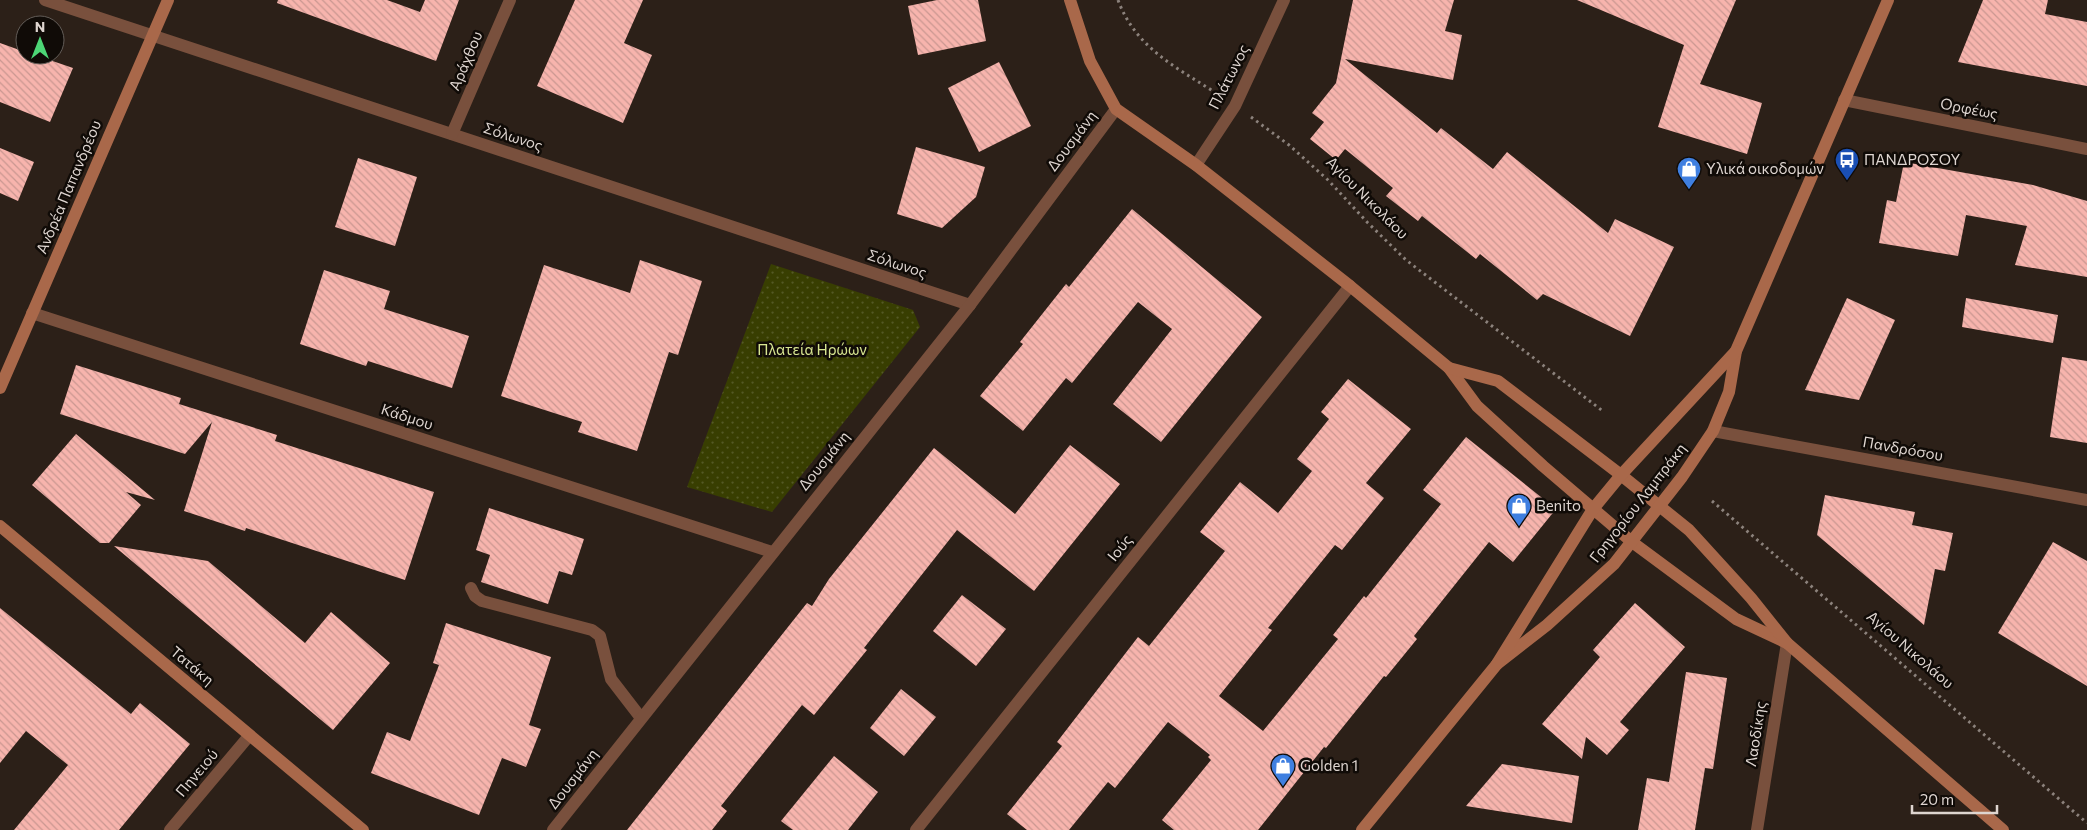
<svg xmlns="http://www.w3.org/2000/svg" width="2087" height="830" font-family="Commissioner,sans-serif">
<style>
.park{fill:url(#park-dots)}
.building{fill:url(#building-back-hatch)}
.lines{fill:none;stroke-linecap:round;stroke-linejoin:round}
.path{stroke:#8c827c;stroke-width:3;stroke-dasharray:2.5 4;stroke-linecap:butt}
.lane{stroke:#79503d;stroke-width:12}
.street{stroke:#79503d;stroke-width:12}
.secondary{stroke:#a9684a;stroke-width:12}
.labels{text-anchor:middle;stroke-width:5;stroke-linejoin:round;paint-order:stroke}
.street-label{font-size:15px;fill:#ded5d0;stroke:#100b07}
.poi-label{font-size:15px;fill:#ded5d0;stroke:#100b07;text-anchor:start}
.park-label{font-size:15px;fill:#d7e590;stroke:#100b07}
</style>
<defs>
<pattern id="park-dots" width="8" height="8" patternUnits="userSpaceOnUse" patternTransform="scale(1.25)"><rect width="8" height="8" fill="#383e01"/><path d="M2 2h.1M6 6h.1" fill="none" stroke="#545925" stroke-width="1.8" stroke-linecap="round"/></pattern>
<pattern id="building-back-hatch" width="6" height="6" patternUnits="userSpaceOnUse" patternTransform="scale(1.25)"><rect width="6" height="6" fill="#f7b4ad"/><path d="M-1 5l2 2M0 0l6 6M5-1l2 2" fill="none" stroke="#ca9791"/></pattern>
</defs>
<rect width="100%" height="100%" fill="#2c2018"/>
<!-- park -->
<polygon class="park" points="771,264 913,310 920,327 772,512 687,487"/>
<!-- building -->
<g class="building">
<polygon points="278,0 387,0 420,12 425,0 459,0 436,61 277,3"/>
<polygon points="575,0 643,0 624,43 652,55 623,123 537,86"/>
<polygon points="937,0 978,0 986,41 918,55 908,6"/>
<polygon points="1353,0 1454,0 1445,31 1462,35 1453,80 1345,59 1437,133 1441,128 1493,169 1507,152 1608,233 1615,219 1674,247 1630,336 1543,294 1537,300 1480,254 1476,259 1422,216 1418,221 1386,196 1393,188 1345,149 1336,160 1310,139 1324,122 1312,113 1336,83"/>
<polygon points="1577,0 1736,0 1700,84 1762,103 1747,154 1658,127 1684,45"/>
<polygon points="1983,0 2048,0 2045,14 2087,22 2087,86 1958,62"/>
<polygon points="0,43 25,52 25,55 35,55 73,68 50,122 0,102"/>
<polygon points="999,62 1031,126 979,152 948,88"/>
<polygon points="916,147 985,167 976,197 942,228 897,214"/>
<polygon points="0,148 34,162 18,201 0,193"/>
<polygon points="358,158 417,177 395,246 335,227"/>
<polygon points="1904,162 2033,185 2087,201 2087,277 2015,265 2027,226 1966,215 1958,256 1879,243 1887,200 1896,202"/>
<polygon points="1132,209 1262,317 1161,442 1113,404 1172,329 1138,302 1072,383 1066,378 1023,431 980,396 1023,344 1020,342 1066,284 1069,287"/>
<polygon points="640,260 702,281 678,355 669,352 637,451 578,432 582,422 501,396 544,265 630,293"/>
<polygon points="324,270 390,291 384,309 469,336 452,388 368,361 366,366 300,344"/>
<polygon points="1847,298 1895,320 1859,400 1805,390"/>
<polygon points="1966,298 2058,315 2053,343 1962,327"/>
<polygon points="2062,357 2087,361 2087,443 2050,437"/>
<polygon points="76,365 181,398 179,404 277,435 275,441 434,492 405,580 246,528 245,531 184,511 212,422 185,454 60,414"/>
<polygon points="1348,379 1411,429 1366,483 1384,498 1342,550 1335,545 1268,628 1272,630 1219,696 1263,731 1338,639 1333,635 1364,596 1366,598 1441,504 1423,490 1466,437 1556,509 1513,562 1489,542 1414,636 1417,639 1386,677 1384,676 1326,748 1324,747 1258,830 1174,830 1162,820 1211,760 1208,757 1210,755 1168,722 1115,788 1108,782 1069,830 1027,830 1007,814 1062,746 1057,742 1138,637 1149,646 1225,551 1200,532 1240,482 1278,513 1312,471 1297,459 1329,419 1321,412"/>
<polygon points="76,434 155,500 126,492 141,505 109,543 100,543 32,485"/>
<polygon points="1070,445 1120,484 1034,591 957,530 864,648 867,650 814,715 802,705 721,806 727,811 712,830 627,830 807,603 812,606 829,579 934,448 1015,514"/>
<polygon points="1825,495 1915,512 1912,525 1953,533 1945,571 1935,569 1924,625 1817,535"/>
<polygon points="489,508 584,539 572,575 559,571 548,604 481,582 490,555 476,550"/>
<polygon points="2053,542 2087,561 2087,686 1998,633"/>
<polygon points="114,546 208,561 305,643 331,612 390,663 333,730"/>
<polygon points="962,595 1006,629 976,666 933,631"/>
<polygon points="1635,603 1685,647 1620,722 1629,730 1607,755 1586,737 1582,759 1542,724 1600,657 1593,650"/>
<polygon points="0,608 131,714 140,703 190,744 119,830 14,830 68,765 26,731 0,763"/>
<polygon points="446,623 551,657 529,725 541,729 526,767 502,758 479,815 371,773 387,732 410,741 439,665 433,663"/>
<polygon points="1686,672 1727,678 1713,769 1705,768 1695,830 1638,830 1647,778 1669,782"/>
<polygon points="901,689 936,717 904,756 870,728"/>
<polygon points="834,756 878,792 848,830 793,830 781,821"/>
<polygon points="1502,764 1579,776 1572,823 1466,806"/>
</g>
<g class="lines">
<!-- path -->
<g class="path">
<path d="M1118,0C1136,49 1178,68 1219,95"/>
<polyline points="1251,117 1289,145 1328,180 1367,222 1406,260 1604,412"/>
<polyline points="1712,501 2087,823"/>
</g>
<!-- lane -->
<polyline class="lane" points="471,588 475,596 482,601 592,630 600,636 611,679 641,718"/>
<!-- street -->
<g class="street">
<polyline points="45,0 970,305"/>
<polyline points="1844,100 2087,149"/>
<polyline points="452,134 510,0"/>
<polyline points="1196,165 1235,106 1284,0"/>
<polyline points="32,313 772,552"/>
<polyline points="1713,431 2087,500"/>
<polyline points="170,830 249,736"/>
<polyline points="553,830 970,305 1116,109"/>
<polyline points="916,830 1350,286"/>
<polyline points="1757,830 1787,643"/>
</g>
<!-- secondary -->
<g class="secondary">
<polyline points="1070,0 1090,61 1116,109 1196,165 1350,286 1449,368 1477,406 1543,466 1632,542 1736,619 1787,643"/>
<polyline points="1449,368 1498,381 1621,475 1689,530 1751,598 1787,643 2003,830"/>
<polyline points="0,388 168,0"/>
<polyline points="0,526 363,830"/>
<polyline points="1497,664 1547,625 1614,564 1682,477 1713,431 1729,392 1736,351 1888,0"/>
<polyline points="1362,830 1497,664 1593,509 1621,475 1736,351"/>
</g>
</g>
<!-- icons -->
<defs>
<symbol id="bus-pin" viewBox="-11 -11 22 30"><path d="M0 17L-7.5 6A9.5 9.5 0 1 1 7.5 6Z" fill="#1a4fb4" stroke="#100b07"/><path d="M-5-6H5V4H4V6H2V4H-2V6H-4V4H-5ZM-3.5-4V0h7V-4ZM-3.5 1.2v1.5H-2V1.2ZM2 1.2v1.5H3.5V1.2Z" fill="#fff"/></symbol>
<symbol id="shop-pin" viewBox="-11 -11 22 30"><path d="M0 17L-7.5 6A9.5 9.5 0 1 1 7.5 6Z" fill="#3f7fe0" stroke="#100b07"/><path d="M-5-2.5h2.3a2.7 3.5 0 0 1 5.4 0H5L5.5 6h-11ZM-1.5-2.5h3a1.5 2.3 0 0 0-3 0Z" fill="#fff"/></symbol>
</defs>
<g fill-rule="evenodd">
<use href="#bus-pin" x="1833" y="146" width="28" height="38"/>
<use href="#shop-pin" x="1675" y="155" width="28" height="38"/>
<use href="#shop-pin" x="1505" y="492" width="28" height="38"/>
<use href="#shop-pin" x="1269" y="752" width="28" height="38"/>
</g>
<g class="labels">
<!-- street labels -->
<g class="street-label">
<text transform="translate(466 61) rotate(-67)" y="5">Αράχθου</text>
<text transform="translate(1229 77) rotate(-63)" y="5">Πλάτωνος</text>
<text transform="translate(1969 109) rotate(11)" y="5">Ορφέως</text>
<text transform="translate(513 137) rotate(18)" y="5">Σόλωνος</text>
<text transform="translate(1072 141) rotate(-53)" y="5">Δουσμάνη</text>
<text transform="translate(69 187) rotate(-67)" y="5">Ανδρέα Παπανδρέου</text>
<text transform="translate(1367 198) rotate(45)" y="5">Αγίου Νικολάου</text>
<text transform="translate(897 264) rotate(18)" y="5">Σόλωνος</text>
<text transform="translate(407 417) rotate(18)" y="5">Κάδμου</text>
<text transform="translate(1903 449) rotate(10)" y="5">Πανδρόσου</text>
<text transform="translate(824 461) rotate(-51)" y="5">Δουσμάνη</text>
<text transform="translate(1638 503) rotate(-52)" y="5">Γρηγορίου Λαμπράκη</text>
<text transform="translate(1120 548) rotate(-51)" y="5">Ιούς</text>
<text transform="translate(1910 650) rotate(41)" y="5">Αγίου Νικολάου</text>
<text transform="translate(192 666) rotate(40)" y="5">Τατάκη</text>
<text transform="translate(1756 734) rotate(-81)" y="5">Λαοδίκης</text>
<text transform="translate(197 773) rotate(-50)" y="5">Πηνειού</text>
<text transform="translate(573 779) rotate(-52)" y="5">Δουσμάνη</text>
</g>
<!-- poi labels -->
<g class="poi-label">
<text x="1864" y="165">ΠΑΝΔΡΟΣΟΥ</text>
<text x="1706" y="174">Υλικά οικοδομών</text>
<text x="1536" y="511">Benito</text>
<text x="1300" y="771">Golden 1</text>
</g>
<!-- park labels -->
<g class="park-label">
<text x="812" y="355">Πλατεία Ηρώων</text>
</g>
</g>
<!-- north arrow -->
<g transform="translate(40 40)"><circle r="24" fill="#100b07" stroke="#625c57"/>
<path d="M0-4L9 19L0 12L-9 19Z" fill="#4dd676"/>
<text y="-8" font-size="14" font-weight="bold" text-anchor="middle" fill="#ded5d0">N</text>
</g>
<!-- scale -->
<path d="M1912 805v8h85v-8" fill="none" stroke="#ded5d0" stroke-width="2.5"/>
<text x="1920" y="805" font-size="15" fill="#ded5d0" stroke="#100b07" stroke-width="4" paint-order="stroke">20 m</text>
</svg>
